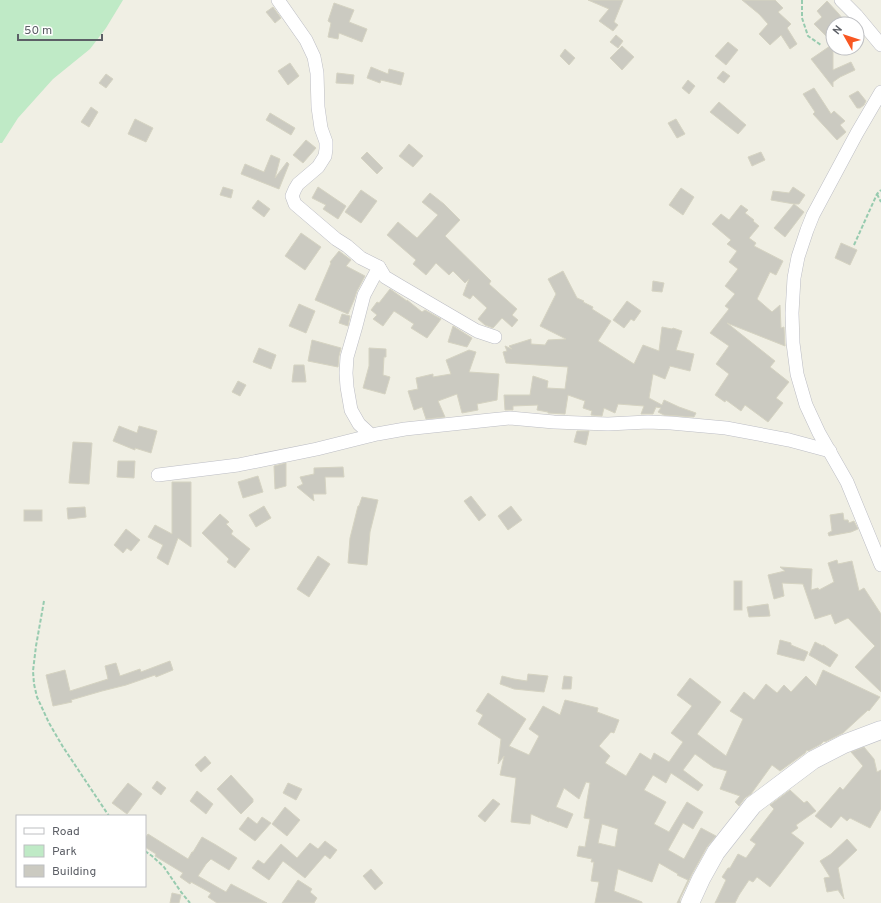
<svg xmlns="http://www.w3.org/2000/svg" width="881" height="903" font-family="Overpass,sans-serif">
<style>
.green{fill:#bfeac6}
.building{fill:#cbcac1;stroke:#d5d3c2;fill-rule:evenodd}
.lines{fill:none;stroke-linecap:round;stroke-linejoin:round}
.minor-casing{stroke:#bcbdc4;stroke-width:14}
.secondary-casing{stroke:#bfc1c9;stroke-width:19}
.path{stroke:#97cbaf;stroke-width:2;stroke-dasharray:4 2;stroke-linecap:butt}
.minor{stroke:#fff;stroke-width:13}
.secondary{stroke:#fff;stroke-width:18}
</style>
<rect width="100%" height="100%" fill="#f0efe4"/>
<!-- green -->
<polygon class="green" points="0,0 123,0 106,28 90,49 53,79 18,118 2,143 0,143"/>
<!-- building -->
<g class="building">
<polygon points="588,0 623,0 614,22 618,25 613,31 599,21 609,9"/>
<polygon points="742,0 775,0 783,8 778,12 791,24 787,28 797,44 790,49 781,35 770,45 759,34 768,24 759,14"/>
<polygon points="827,1 838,13 847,24 833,24 833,43 814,24 822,17 817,11"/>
<polygon points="334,3 354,10 349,22 367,29 362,42 339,33 338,39 328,37 331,23 328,21"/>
<polygon points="273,7 281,18 275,23 266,12"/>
<polygon points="616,35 623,41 618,48 610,42"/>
<polygon points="728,42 738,50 726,65 715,56"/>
<polygon points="833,44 833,70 851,62 855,70 840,77 833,82 833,87 811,59"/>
<polygon points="622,46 634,57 622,70 610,58"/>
<polygon points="565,49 575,58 569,65 560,56"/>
<polygon points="290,63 299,76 288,85 278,71"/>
<polygon points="371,67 388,74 389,69 404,73 401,85 381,80 380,83 367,78"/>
<polygon points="723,71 730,76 724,83 717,78"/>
<polygon points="337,73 354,75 353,84 336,83"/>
<polygon points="106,74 113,79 106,88 99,83"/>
<polygon points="688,80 695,86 689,94 682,88"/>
<polygon points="814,88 831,114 834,111 845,121 840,125 846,132 837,140 813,114 815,112 803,94"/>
<polygon points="858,91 866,101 864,105 860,108 857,108 849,96"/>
<polygon points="719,102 746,125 738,134 710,112"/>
<polygon points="91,107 98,112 89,127 81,122"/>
<polygon points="270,113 295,128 291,135 266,120"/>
<polygon points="135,119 153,128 146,142 128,134"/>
<polygon points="676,119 685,134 677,138 668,123"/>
<polygon points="306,140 316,148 303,163 293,155"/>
<polygon points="409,144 423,156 413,167 399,156"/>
<polygon points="367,152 383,168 377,174 361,158"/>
<polygon points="761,152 765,160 752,166 748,157"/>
<polygon points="271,155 280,159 275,178 287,162 289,164 279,189 241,174 245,164 264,172"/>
<polygon points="223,187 233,190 231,198 220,195"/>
<polygon points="318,187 346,206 338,219 323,209 326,205 312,198"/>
<polygon points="793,187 805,195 799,204 794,204 804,212 785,237 774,228 794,204 771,200 773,191 789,193"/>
<polygon points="681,188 694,197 683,215 669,205"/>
<polygon points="361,190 377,201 361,223 345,212"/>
<polygon points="430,193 444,204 460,220 445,236 491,281 489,284 517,309 512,315 518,320 512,327 502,318 493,328 485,325 478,319 487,308 473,295 470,299 463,295 469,279 465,283 453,271 449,275 436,263 426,275 413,264 416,260 387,235 398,222 417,238 438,215 422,202"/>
<polygon points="258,200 270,209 264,217 252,208"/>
<polygon points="741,205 748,210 745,213 754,220 753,221 759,226 749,238 756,243 754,246 783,261 776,275 770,272 757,299 772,312 780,305 781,328 784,327 785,346 727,323 775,361 770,367 789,382 776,398 783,403 768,422 745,405 741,411 726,400 725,402 715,395 729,374 716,364 729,346 710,333 729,309 725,306 735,294 725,286 738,269 729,262 737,251 727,244 731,240 712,224 721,214 729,220"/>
<polygon points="301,233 321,247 305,270 285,256"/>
<polygon points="841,243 857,250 850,265 835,258"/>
<polygon points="339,251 351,260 346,266 365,276 357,291 354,300 348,314 315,300 331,263 330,262"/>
<polygon points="563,271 577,298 584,301 583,302 593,307 592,309 611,321 598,341 634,364 643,345 659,351 662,327 672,329 673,328 682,331 676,350 694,354 690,371 670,366 665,379 653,374 649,398 662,405 664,400 679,407 696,413 694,417 664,415 658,412 661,408 656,407 653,414 641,414 644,406 618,404 615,413 604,408 602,416 591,415 592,411 583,408 585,401 568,395 565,414 548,413 548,412 537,410 538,405 513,406 513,410 505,410 504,395 530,395 533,376 548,381 547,388 565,389 568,367 506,363 503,352 507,351 505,346 512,349 509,346 531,339 531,344 545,345 548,340 566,339 540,326 556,294 548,279"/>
<polygon points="653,281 664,283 662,292 652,291"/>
<polygon points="390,289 407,301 407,300 422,312 425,310 441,319 427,338 411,328 414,324 394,311 383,326 373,319 377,315 371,310 377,302 379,303"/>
<polygon points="627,301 641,311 634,321 631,319 624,328 613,320"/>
<polygon points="299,304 315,311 306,333 289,326"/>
<polygon points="342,314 350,316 348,326 339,323"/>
<polygon points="453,326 472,338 467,347 448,342"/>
<polygon points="312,340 341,348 339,356 338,367 308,361"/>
<polygon points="259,348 276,355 271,369 253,362"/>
<polygon points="369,348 386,349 386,357 384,357 383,375 390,377 385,394 363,388 369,366"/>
<polygon points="469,350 476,352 469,372 499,374 497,400 477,404 478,410 462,413 457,394 438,401 445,417 426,419 422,407 414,410 408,391 418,389 416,378 433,374 433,377 451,374 446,360"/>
<polygon points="294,365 304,365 306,382 292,382"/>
<polygon points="238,381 246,385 240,396 232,392"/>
<polygon points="119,426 137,433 139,426 157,431 151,453 135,448 135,450 113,441"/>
<polygon points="577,431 589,431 586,445 574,442"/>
<polygon points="73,442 92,443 89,484 69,483"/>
<polygon points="118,461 135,461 134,478 117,477"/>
<polygon points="286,463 286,486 275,489 274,466"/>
<polygon points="343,467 344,477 325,477 326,494 313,494 314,501 297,487 303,484 300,477 314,474 314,468"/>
<polygon points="258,476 263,492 243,498 238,482"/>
<polygon points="172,482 191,482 191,547 178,538 168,565 157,558 163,545 148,537 155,525 172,534"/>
<polygon points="471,496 486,515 479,521 464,501"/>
<polygon points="362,497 378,500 370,532 367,565 348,563 350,538 358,506 359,506"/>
<polygon points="264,506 271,518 256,527 249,515"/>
<polygon points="511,506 522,520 508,530 498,516"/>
<polygon points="85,507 86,517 68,519 67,508"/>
<rect x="24" y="510" width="18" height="11"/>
<polygon points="843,513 844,520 848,520 849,523 854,521 858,529 851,532 829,536 828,533 832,531 830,515"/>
<polygon points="220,514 229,522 226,524 233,531 231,534 250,549 235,568 227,562 229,559 202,533"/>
<polygon points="126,529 140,540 131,551 127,548 123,553 114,545"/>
<polygon points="318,556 330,564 309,597 297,589"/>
<polygon points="837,560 838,564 852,561 859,591 864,588 881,614 881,692 855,667 875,646 848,618 835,624 831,614 815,619 803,584 782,583 784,596 774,599 768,575 785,571 780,567 812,569 811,590 818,588 819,590 834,582 828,563"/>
<rect x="734" y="581" width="8" height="29"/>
<polygon points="768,604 770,616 749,617 747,607"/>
<polygon points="780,640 791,643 791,645 808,652 804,661 777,654"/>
<polygon points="815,642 823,646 823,645 838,655 830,667 809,655"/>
<polygon points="170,661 173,670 156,677 155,675 126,685 102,691 71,700 72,702 53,706 46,675 65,670 70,691 108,679 105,666 116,663 120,676 140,669 141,672"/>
<path d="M823,670L880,697L869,711L868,710L843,733L825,742L824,741L821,744L808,751L807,750L805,753L780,771L772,765L751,794L745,798L739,806L735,802L740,796L720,789L727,771L713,767L695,754L683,770L703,785L698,791L671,773L666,783L653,775L644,790L666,802L654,824L669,832L687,802L703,812L693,829L683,823L668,850L684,859L701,828L716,836L707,847L692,874L680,899V903H677L688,880L677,875L678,874L659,863L652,882L618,869L614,891L642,902V903H595L599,882L591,881L594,862H591L592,859L577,856L579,846L585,847L590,819L584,818L590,783L586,782L579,799L564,788L556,807L573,814L567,828L549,821V822L531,814L530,824L511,822L516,778L500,775L504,756L498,764L501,739L478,724L483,715L476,711L488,693L526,719L509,746L529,755L539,736L529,729L537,716L543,706L560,715L565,700L598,708L597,712L619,720L614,733L611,732L599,746L610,756L605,763L626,776L640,753L651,760L654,753L669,762L683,742L671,733L692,706L677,695L690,678L721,702L697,734L726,756L743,719L730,711L744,692L754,700L766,684L777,693L784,685L791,692L806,676L816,686ZM602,824L618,829L615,847L598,843Z"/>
<polygon points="528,674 548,676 544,692 514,689 500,684 502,676 514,679 527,681"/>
<polygon points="564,676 572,677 571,689 562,689"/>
<polygon points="864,747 874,759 877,772 881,770 881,809 870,828 850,818 847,821 841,816 831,828 815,816 840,787 843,790 863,766 851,752"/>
<polygon points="205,756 211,763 201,772 195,765"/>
<polygon points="231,775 253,799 253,802 241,814 217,789"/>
<polygon points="157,781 166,788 161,795 152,788"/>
<polygon points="128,783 142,794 127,814 112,803"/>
<polygon points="288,783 302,789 296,800 283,793"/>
<polygon points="790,790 804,803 807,801 816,811 796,825 798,828 791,833 804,843 770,887 757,877 753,882 749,880 739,895 735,903 715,903 726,880 722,877 728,868 730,868 738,854 746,858 756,844 750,840 774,809 770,805"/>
<polygon points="197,791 213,804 206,814 190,801"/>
<polygon points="493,799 500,804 485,822 478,816"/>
<polygon points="285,807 300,820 287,836 272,824"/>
<polygon points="248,817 257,824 262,817 271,823 255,841 239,829"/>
<polygon points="148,834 188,859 192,852 193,852 202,837 216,845 237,858 229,870 211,859 206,864 198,876 226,892 231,884 267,903 217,903 208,897 211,893 191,882 190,884 180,877 183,873 155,856 156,854 145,847 145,838"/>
<polygon points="847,839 857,850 838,868 844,899 838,890 827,892 824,878 830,877 820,861 831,854"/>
<polygon points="325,841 337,850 330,859 325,855 305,878 283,861 269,880 252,868 258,860 264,864 281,844 297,858 310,843 318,849"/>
<polygon points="371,869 383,883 375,890 363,876"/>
<polygon points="298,880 312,889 310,892 317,898 314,903 282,903"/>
<polygon points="172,893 181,895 179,903 170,903"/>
</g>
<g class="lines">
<defs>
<g id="minor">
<polyline points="278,0 306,40 314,57 317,73 318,107 321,128 326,142 326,149 325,156 318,167 298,184 295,189 292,196 295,204 336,239 347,246 361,258 379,267 364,295 356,326 347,357 346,373 347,387 351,410 359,424 371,435"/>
<polyline points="841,0 856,15 881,45"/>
<polyline points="881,92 857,133 813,215 807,230 798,257 794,278 792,313 793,343 797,374 806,405 819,433 847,482 881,565"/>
<polyline points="379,267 385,277 400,286 477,331 495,337"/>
<polyline points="158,475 238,465 317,449 377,434 405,429 490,420 510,418 554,422 608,424 648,422 671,423 726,428 789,440 830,451"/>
</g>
<polyline id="secondary" points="690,903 701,879 716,852 753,805 813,760 844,744 881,730"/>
</defs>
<!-- minor casing -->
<use href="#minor" class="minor-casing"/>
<!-- secondary casing -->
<use href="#secondary" class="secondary-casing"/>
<!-- path -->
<g class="path">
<polyline points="802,0 802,18 808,36 821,45"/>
<polyline points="877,194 881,202"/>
<polyline points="854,245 877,194 881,190"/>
<polyline points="44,601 36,646 33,671 34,684 37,697 49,723 63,747 109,816"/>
<polyline points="145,851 152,856 164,867 181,892 190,903"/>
</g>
<!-- minor -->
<use href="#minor" class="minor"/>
<!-- secondary -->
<use href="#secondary" class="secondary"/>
</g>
<!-- legend -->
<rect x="16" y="815" width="130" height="72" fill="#ffffff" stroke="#bebfc2"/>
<rect x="24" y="828" width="20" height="6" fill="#ffffff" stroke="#bebfc2"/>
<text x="52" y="835" font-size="12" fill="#5c5f66">Road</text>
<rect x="24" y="845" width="20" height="12" fill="#bfeac6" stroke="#bebfc2"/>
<text x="52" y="855" font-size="12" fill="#5c5f66">Park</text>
<rect x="24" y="865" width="20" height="12" fill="#cbcac1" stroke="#bebfc2"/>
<text x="52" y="875" font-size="12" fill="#5c5f66">Building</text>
<!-- north arrow -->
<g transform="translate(845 36) rotate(309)"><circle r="19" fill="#ffffff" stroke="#bebfc2"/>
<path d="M0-3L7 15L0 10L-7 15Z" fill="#f85722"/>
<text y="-6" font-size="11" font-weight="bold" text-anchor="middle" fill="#5c5f66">N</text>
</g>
<!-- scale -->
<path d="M18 34v6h84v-6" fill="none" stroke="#5c5f66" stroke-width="2"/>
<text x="24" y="34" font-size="12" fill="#5c5f66" stroke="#ffffff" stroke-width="3" paint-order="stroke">50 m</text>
</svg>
